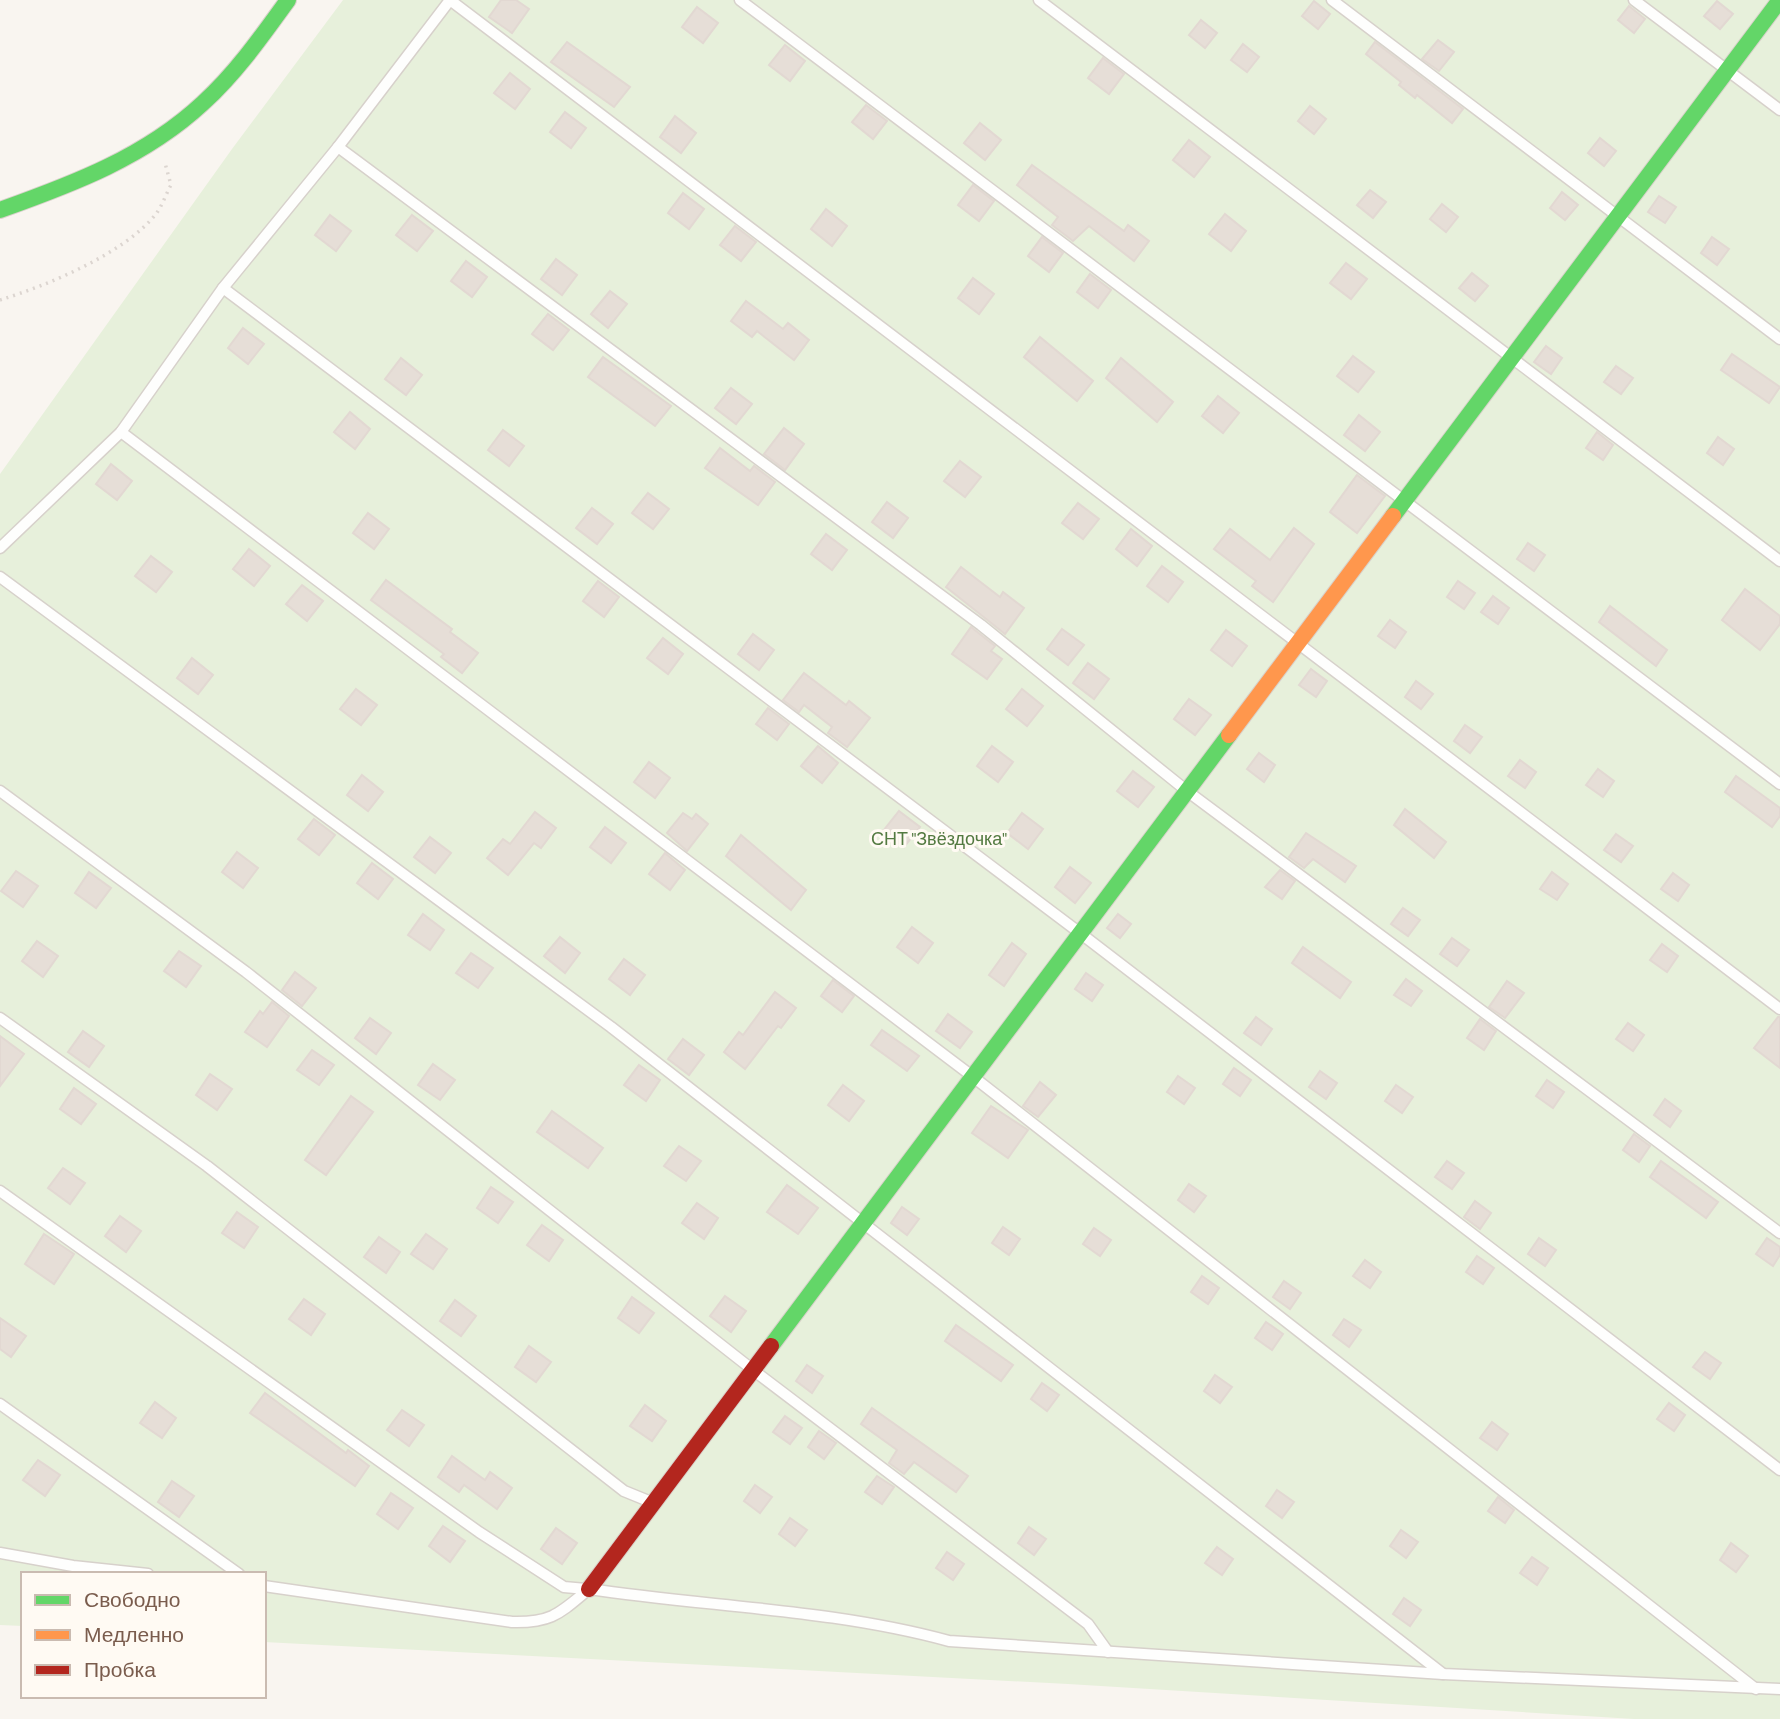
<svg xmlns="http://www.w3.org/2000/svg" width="1780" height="1719" font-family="Barlow,sans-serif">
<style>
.green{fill:#e7f0db}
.building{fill:#e6ded7;stroke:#e2d8d2;stroke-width:2}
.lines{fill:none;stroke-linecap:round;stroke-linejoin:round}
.lane-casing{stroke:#d7d1cb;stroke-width:13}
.fast-casing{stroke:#d9d2cb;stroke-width:18}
.slow-casing{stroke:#d9d2cb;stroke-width:18}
.jam-casing{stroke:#d9d2cb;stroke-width:18}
.path{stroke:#dcd5d0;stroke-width:3.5;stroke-dasharray:2 5;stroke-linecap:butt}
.lane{stroke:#fefefd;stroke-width:10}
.fast{stroke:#63d668;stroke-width:16}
.slow{stroke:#ff974d;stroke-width:16}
.jam{stroke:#b3261e;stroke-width:16}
.labels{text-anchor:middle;stroke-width:6;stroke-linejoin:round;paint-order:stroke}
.park-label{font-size:18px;fill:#537a41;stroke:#fffaf3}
</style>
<rect width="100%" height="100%" fill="#f9f5f0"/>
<!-- green -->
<polygon class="green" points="343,0 1780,0 1780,1719 1634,1719 1068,1684 264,1642 264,1574 23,1574 23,1626 0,1625 0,474 232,149"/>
<!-- building -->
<g class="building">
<polygon points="501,0 516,0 529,9 512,33 489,17"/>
<polygon points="1314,1 1330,14 1318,29 1302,16"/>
<polygon points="1717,1 1733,14 1720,29 1704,16"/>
<polygon points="1629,6 1645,19 1634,33 1618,20"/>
<polygon points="697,7 718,23 703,43 682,27"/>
<polygon points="1201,20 1217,33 1205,48 1189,35"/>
<polygon points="1438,40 1454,52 1439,71 1422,59"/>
<polygon points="567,42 630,87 614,107 551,62"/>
<polygon points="1375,42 1463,109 1452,123 1417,95 1415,98 1399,85 1401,82 1366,54"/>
<polygon points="1243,44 1259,57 1247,72 1231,60"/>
<polygon points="785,45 805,61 790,81 769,65"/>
<polygon points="1103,58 1124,74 1109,94 1088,78"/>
<polygon points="510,73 530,89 515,109 494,93"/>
<polygon points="866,105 887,121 873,139 852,122"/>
<polygon points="1310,106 1326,119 1314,134 1298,121"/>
<polygon points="565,112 586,128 571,148 550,132"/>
<polygon points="675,116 696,133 681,153 660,137"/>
<polygon points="980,123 1001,140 985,160 964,143"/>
<polygon points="1600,138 1616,151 1604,166 1588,153"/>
<polygon points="1189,140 1210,157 1194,177 1173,160"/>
<polygon points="1032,165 1124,231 1128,225 1149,241 1134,261 1089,226 1073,241 1052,225 1058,217 1017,185"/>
<polygon points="973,185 994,201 979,221 958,205"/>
<polygon points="1370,190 1386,202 1373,218 1357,205"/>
<polygon points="1562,192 1578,205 1565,220 1550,208"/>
<polygon points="683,193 704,209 689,229 668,213"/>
<polygon points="1659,196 1676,207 1665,223 1648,212"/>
<polygon points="1442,204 1458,217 1446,232 1430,219"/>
<polygon points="826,209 847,226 832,246 811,229"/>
<polygon points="1225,214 1246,231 1231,251 1209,234"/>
<polygon points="330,215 351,231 336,251 315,235"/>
<polygon points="412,215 433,231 417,251 396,235"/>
<polygon points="735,226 756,242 741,261 720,245"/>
<polygon points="1042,237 1063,253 1049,272 1028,256"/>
<polygon points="1712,237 1729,249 1717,265 1701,253"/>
<polygon points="556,259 577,275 562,295 541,279"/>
<polygon points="466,261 487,277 472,297 451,281"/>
<polygon points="1346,263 1367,279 1351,299 1330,283"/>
<polygon points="1472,273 1488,286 1475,301 1459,288"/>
<polygon points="1090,274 1111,290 1098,308 1077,292"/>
<polygon points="973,278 994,294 979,314 958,298"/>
<polygon points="610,291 627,304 608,328 591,314"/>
<polygon points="746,301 783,329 788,323 809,340 794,360 757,331 752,337 731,321"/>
<polygon points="548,314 569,330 553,350 532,334"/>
<polygon points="243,328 264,344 248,364 228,348"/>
<polygon points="1040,337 1093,381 1077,401 1024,357"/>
<polygon points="1546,346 1562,358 1551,374 1534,362"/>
<polygon points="1732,354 1780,387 1769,403 1721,370"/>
<polygon points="1353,356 1374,372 1358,392 1337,376"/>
<polygon points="603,357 671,406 655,426 588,377"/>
<polygon points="401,358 422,375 406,395 385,379"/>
<polygon points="1121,358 1173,402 1157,422 1106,378"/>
<polygon points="1616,366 1633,378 1621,394 1604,382"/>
<polygon points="731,388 752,404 736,424 715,408"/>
<polygon points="1218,396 1239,413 1223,433 1202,416"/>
<polygon points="350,412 370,429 355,449 334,432"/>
<polygon points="1359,415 1380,432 1365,451 1344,435"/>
<polygon points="784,428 804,444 785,470 764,454"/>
<polygon points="503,430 524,446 509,466 488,450"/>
<polygon points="1597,432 1613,445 1603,460 1586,448"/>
<polygon points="1718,437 1734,449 1723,465 1707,453"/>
<polygon points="720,448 750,471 754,466 775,482 758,505 705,468"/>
<polygon points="960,461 981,477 965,497 944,481"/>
<polygon points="111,464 132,481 117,500 96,484"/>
<polygon points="1357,475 1385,496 1357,533 1330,512"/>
<polygon points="648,493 669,509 653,529 632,513"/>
<polygon points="887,502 908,518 893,538 872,522"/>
<polygon points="1078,503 1099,519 1083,539 1062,523"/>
<polygon points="592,508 613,524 597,544 576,528"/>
<polygon points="368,513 389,529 374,549 353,533"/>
<polygon points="1294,528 1314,544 1273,602 1252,586 1256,581 1214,549 1230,529 1270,560"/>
<polygon points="1131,529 1152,546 1137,566 1116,549"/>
<polygon points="826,534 847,550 832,570 811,554"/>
<polygon points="1528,543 1545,555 1534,571 1517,559"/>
<polygon points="249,549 270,566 254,586 233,569"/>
<polygon points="151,556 172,572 156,592 135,576"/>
<polygon points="1162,566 1183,582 1168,602 1147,586"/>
<polygon points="961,567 1000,597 1003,592 1024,608 1005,634 946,587"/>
<polygon points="386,580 452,629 450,632 478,653 462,673 441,657 444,654 371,600"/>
<polygon points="598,581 619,597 604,617 583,601"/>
<polygon points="1458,581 1475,593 1464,609 1447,597"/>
<polygon points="302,585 323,601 307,621 286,604"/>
<polygon points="1745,589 1780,616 1780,624 1760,650 1722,620"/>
<polygon points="1493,596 1509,608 1498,624 1481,612"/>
<polygon points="1610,606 1667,650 1656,666 1599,622"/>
<polygon points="1390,620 1406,632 1395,648 1378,636"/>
<polygon points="971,627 995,646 991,651 1002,659 987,679 952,654"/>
<polygon points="1062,629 1084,645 1068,665 1047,649"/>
<polygon points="1226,630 1247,646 1232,666 1211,650"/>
<polygon points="753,634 774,650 759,670 738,654"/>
<polygon points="663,638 683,654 668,674 647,658"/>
<polygon points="192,658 213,675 198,694 177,678"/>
<polygon points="1088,663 1109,679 1094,699 1073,683"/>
<polygon points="1311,669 1327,681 1316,697 1299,685"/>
<polygon points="804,673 846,705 849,701 870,718 847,747 828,733 832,727 804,705 799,712 783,700"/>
<polygon points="1416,681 1433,694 1421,709 1405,697"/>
<polygon points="356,689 377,705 361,725 340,709"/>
<polygon points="1022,689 1043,706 1027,726 1006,709"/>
<polygon points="1189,699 1211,715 1195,735 1174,719"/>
<polygon points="768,708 789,724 777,740 756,724"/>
<polygon points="1465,725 1482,737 1470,753 1454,741"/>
<polygon points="818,746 838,763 822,783 801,766"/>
<polygon points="992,746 1013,762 998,782 977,766"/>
<polygon points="1259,753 1275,765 1264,782 1247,769"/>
<polygon points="1520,760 1536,772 1525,788 1508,776"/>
<polygon points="649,762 670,778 655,798 634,782"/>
<polygon points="1598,769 1614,781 1603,797 1586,785"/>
<polygon points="1133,771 1154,787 1138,807 1117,791"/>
<polygon points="362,775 383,792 368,811 347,795"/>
<polygon points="1736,776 1780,808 1780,816 1772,827 1725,792"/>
<polygon points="1405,809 1446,842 1434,858 1394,825"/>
<polygon points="899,811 920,827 904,847 883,831"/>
<polygon points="535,812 556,828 541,848 534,843 508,875 487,858 503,839 510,844"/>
<polygon points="683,813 692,819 696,814 708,824 687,851 667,833"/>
<polygon points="1022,813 1043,829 1028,849 1007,833"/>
<polygon points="314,819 335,835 319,855 298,839"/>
<polygon points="605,827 626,843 611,863 590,847"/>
<polygon points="1306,833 1356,866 1345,882 1313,859 1304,868 1289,857"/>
<polygon points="1616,834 1633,846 1621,862 1604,850"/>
<polygon points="741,835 806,890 791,910 726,856"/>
<polygon points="430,837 451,853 435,873 414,857"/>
<polygon points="237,852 258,868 243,888 222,872"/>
<polygon points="665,853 685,870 670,890 649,874"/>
<polygon points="372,863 393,879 378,899 357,883"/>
<polygon points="1070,867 1091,883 1075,903 1055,887"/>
<polygon points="1280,870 1295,881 1282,899 1265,887"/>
<polygon points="16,871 38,886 23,907 1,891"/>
<polygon points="89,872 111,888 96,908 75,893"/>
<polygon points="1552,872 1568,884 1557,900 1540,889"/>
<polygon points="1673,873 1689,885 1678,901 1661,889"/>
<polygon points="1403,908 1420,920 1408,936 1391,924"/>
<polygon points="423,914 444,930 430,950 408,935"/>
<polygon points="1118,914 1131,924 1120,938 1107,928"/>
<polygon points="912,927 933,943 918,963 897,947"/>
<polygon points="560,937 580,953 565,973 544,956"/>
<polygon points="1452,938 1469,950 1457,966 1440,954"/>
<polygon points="37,941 58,956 43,977 22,961"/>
<polygon points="1012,943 1026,954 1004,986 989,975"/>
<polygon points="1662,944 1678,956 1667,972 1650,960"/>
<polygon points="1303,947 1351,982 1340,998 1292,963"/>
<polygon points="179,951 201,966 186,987 164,971"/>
<polygon points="471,953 493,968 478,988 456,973"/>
<polygon points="624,959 645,975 630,995 609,979"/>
<polygon points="295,972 316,988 302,1006 282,990"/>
<polygon points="1086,973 1103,985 1092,1001 1075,989"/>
<polygon points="1406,979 1422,991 1411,1006 1394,995"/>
<polygon points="833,980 854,996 842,1012 821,996"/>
<polygon points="1507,981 1524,993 1505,1018 1489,1007"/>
<polygon points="775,992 796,1008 781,1028 778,1026 745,1069 724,1052 739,1032 743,1035"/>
<polygon points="272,1002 289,1016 267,1047 245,1032 260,1011 263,1014"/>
<polygon points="948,1014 972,1032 960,1048 936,1031"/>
<polygon points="1256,1017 1272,1029 1261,1045 1244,1033"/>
<polygon points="1778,1017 1780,1017 1780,1068 1754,1048"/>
<polygon points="370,1018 391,1033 376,1054 355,1038"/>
<polygon points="1480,1019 1496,1031 1484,1050 1467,1038"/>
<polygon points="1628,1023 1644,1035 1633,1051 1616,1039"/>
<polygon points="882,1030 919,1056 907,1071 871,1045"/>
<polygon points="83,1031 104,1046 89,1067 68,1052"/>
<polygon points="0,1036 24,1054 0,1086"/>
<polygon points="683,1039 704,1055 689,1075 668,1059"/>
<polygon points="312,1050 334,1065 319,1085 297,1070"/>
<polygon points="433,1064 455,1080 440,1100 418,1085"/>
<polygon points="639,1065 660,1080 646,1101 624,1085"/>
<polygon points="1234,1068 1251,1080 1240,1096 1223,1084"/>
<polygon points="1320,1071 1337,1083 1326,1099 1309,1087"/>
<polygon points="210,1074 232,1089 217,1110 196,1095"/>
<polygon points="1178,1076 1195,1088 1184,1104 1167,1092"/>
<polygon points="1547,1080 1564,1092 1553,1108 1536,1096"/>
<polygon points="1040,1082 1056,1095 1038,1117 1023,1106"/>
<polygon points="843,1085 864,1101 849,1121 828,1105"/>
<polygon points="1396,1085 1413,1097 1402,1113 1385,1101"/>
<polygon points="74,1088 96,1104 81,1124 60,1109"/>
<polygon points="351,1096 373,1112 326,1175 305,1160"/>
<polygon points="1665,1099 1681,1111 1670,1127 1654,1115"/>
<polygon points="991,1106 1028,1130 1008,1158 972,1133"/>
<polygon points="552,1111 603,1148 588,1168 537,1132"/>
<polygon points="1634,1134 1650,1146 1639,1162 1623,1150"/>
<polygon points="679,1146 701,1161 686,1181 664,1166"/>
<polygon points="1447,1161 1464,1173 1452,1189 1435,1177"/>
<polygon points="1661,1161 1718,1202 1706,1218 1650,1177"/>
<polygon points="63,1168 85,1183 70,1204 48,1188"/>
<polygon points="1189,1184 1206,1196 1194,1212 1178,1200"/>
<polygon points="787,1185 818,1208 798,1234 767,1212"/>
<polygon points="491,1187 513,1202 498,1223 477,1208"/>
<polygon points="1475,1201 1491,1213 1480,1229 1464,1217"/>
<polygon points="697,1203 718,1218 704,1239 682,1223"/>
<polygon points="902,1207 919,1219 907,1235 891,1223"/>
<polygon points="237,1212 258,1227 244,1248 222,1233"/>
<polygon points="120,1216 141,1231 126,1252 105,1236"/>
<polygon points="542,1225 563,1240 549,1261 527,1245"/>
<polygon points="1003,1227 1020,1239 1009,1255 992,1243"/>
<polygon points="1094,1228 1111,1240 1100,1256 1083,1244"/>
<polygon points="44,1234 74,1254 54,1284 25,1264"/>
<polygon points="426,1234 447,1249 433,1269 411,1254"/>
<polygon points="379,1237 400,1252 386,1273 364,1257"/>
<polygon points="1539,1238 1556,1250 1545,1266 1528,1254"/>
<polygon points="1767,1238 1780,1247 1780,1255 1773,1266 1756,1254"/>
<polygon points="1477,1256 1494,1268 1483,1284 1466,1272"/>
<polygon points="1365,1260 1381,1272 1370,1288 1353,1276"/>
<polygon points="1202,1276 1219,1288 1208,1304 1191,1292"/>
<polygon points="1284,1281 1301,1293 1290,1309 1273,1297"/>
<polygon points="725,1296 746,1311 731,1332 710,1316"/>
<polygon points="632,1297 654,1313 639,1333 618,1318"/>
<polygon points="304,1299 325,1314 311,1335 289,1319"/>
<polygon points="455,1300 476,1316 461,1336 440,1321"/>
<polygon points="0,1318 26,1336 11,1357 0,1349"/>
<polygon points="1344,1319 1361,1330 1349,1347 1333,1335"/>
<polygon points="1266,1322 1283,1334 1272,1350 1255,1338"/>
<polygon points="956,1325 1013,1365 1001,1381 945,1341"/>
<polygon points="529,1346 551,1362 536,1382 515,1367"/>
<polygon points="1705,1352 1721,1363 1710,1379 1693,1367"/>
<polygon points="807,1365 823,1376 812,1393 796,1381"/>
<polygon points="1215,1375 1232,1387 1220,1403 1204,1391"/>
<polygon points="1042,1383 1059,1395 1047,1411 1031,1399"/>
<polygon points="265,1393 346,1453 348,1450 369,1466 355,1486 250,1413"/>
<polygon points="155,1402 176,1418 162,1438 140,1423"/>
<polygon points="1669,1403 1685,1415 1674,1431 1657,1419"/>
<polygon points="645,1405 666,1421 652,1441 630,1426"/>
<polygon points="872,1408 968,1476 956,1492 914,1462 904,1474 889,1463 897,1450 861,1424"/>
<polygon points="402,1410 424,1425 409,1446 387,1430"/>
<polygon points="785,1416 802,1428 790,1444 773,1432"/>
<polygon points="1492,1422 1508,1434 1497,1450 1480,1438"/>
<polygon points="819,1431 836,1443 824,1459 808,1447"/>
<polygon points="452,1456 485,1480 490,1472 512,1488 497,1509 464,1485 459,1492 438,1477"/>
<polygon points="38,1460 60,1475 45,1496 23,1480"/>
<polygon points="877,1476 894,1487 882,1504 865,1492"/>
<polygon points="172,1481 194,1496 179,1517 158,1502"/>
<polygon points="755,1485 772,1497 760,1513 744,1501"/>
<polygon points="1277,1490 1294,1502 1282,1518 1266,1506"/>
<polygon points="391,1493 413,1508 398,1529 377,1514"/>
<polygon points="1498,1497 1514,1510 1505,1523 1488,1511"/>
<polygon points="790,1518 807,1530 795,1546 779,1534"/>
<polygon points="443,1526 465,1541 450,1562 429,1546"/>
<polygon points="1029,1527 1046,1539 1034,1555 1018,1543"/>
<polygon points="556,1528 577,1543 562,1564 541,1549"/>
<polygon points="1401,1530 1418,1542 1406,1558 1390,1546"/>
<polygon points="1731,1543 1748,1556 1736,1572 1720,1560"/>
<polygon points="1217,1547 1233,1559 1222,1575 1205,1563"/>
<polygon points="947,1552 964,1564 953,1580 936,1568"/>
<polygon points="1532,1557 1548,1568 1537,1585 1520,1573"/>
<polygon points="1404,1598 1421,1610 1410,1626 1393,1614"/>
</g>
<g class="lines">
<defs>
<g id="lane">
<polyline points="450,0 1780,1009"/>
<polyline points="740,0 1780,784"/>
<polyline points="1039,0 1780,561"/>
<polyline points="1332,0 1780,339"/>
<polyline points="1634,0 1780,110"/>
<polyline points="338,147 981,625 1187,791 1780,1233"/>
<polyline points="223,288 1080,933 1780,1470"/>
<polyline points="121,432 972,1076 1756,1689"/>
<polyline points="0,548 121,432 223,288 338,147 450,0"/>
<polyline points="0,577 611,1027 1443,1674"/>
<polyline points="0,791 246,972 753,1370 1088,1624 1108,1652"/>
<polyline points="0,1018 207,1166 624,1491 651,1502"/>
<polyline points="0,1191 479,1532 564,1587 586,1589"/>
<polyline points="0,1404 239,1574"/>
<polyline points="0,1553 73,1566 148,1574"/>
<path d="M264,1586L512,1622C552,1623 560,1613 589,1589C709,1607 832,1609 949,1641L1443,1674L1780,1689"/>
</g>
<g id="fast">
<path d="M0,210C73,184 145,157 203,103C236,73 262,36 288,0"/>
<polyline points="1393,516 1780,0"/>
<polyline points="771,1346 1229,735"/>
</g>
<polyline id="slow" points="1229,735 1393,516"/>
<polyline id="jam" points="589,1589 771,1346"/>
</defs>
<!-- lane casing -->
<use href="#lane" class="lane-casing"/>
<!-- fast casing -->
<use href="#fast" class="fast-casing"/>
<!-- slow casing -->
<use href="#slow" class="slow-casing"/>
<!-- jam casing -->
<use href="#jam" class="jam-casing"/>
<!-- path -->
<path class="path" d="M0,300C48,285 124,254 156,214C162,206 166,194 171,185L165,163"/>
<!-- lane -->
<use href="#lane" class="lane"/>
<!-- fast -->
<use href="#fast" class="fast"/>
<!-- slow -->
<use href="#slow" class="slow"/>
<!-- jam -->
<use href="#jam" class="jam"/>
</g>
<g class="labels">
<!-- park labels -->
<g class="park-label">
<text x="939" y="845">СНТ "Звёздочка"</text>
</g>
</g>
<!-- legend -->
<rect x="21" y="1572" width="245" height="126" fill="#fffaf3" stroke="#cabbb1" stroke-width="2"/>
<rect x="35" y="1595" width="35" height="10" fill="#63d668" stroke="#cabbb1" stroke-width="2"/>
<text x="84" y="1607" font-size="21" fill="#7a5c4d">Свободно</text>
<rect x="35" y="1630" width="35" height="10" fill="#ff974d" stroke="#cabbb1" stroke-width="2"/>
<text x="84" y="1642" font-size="21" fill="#7a5c4d">Медленно</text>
<rect x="35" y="1665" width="35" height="10" fill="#b3261e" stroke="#cabbb1" stroke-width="2"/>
<text x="84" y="1677" font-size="21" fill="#7a5c4d">Пробка</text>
</svg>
